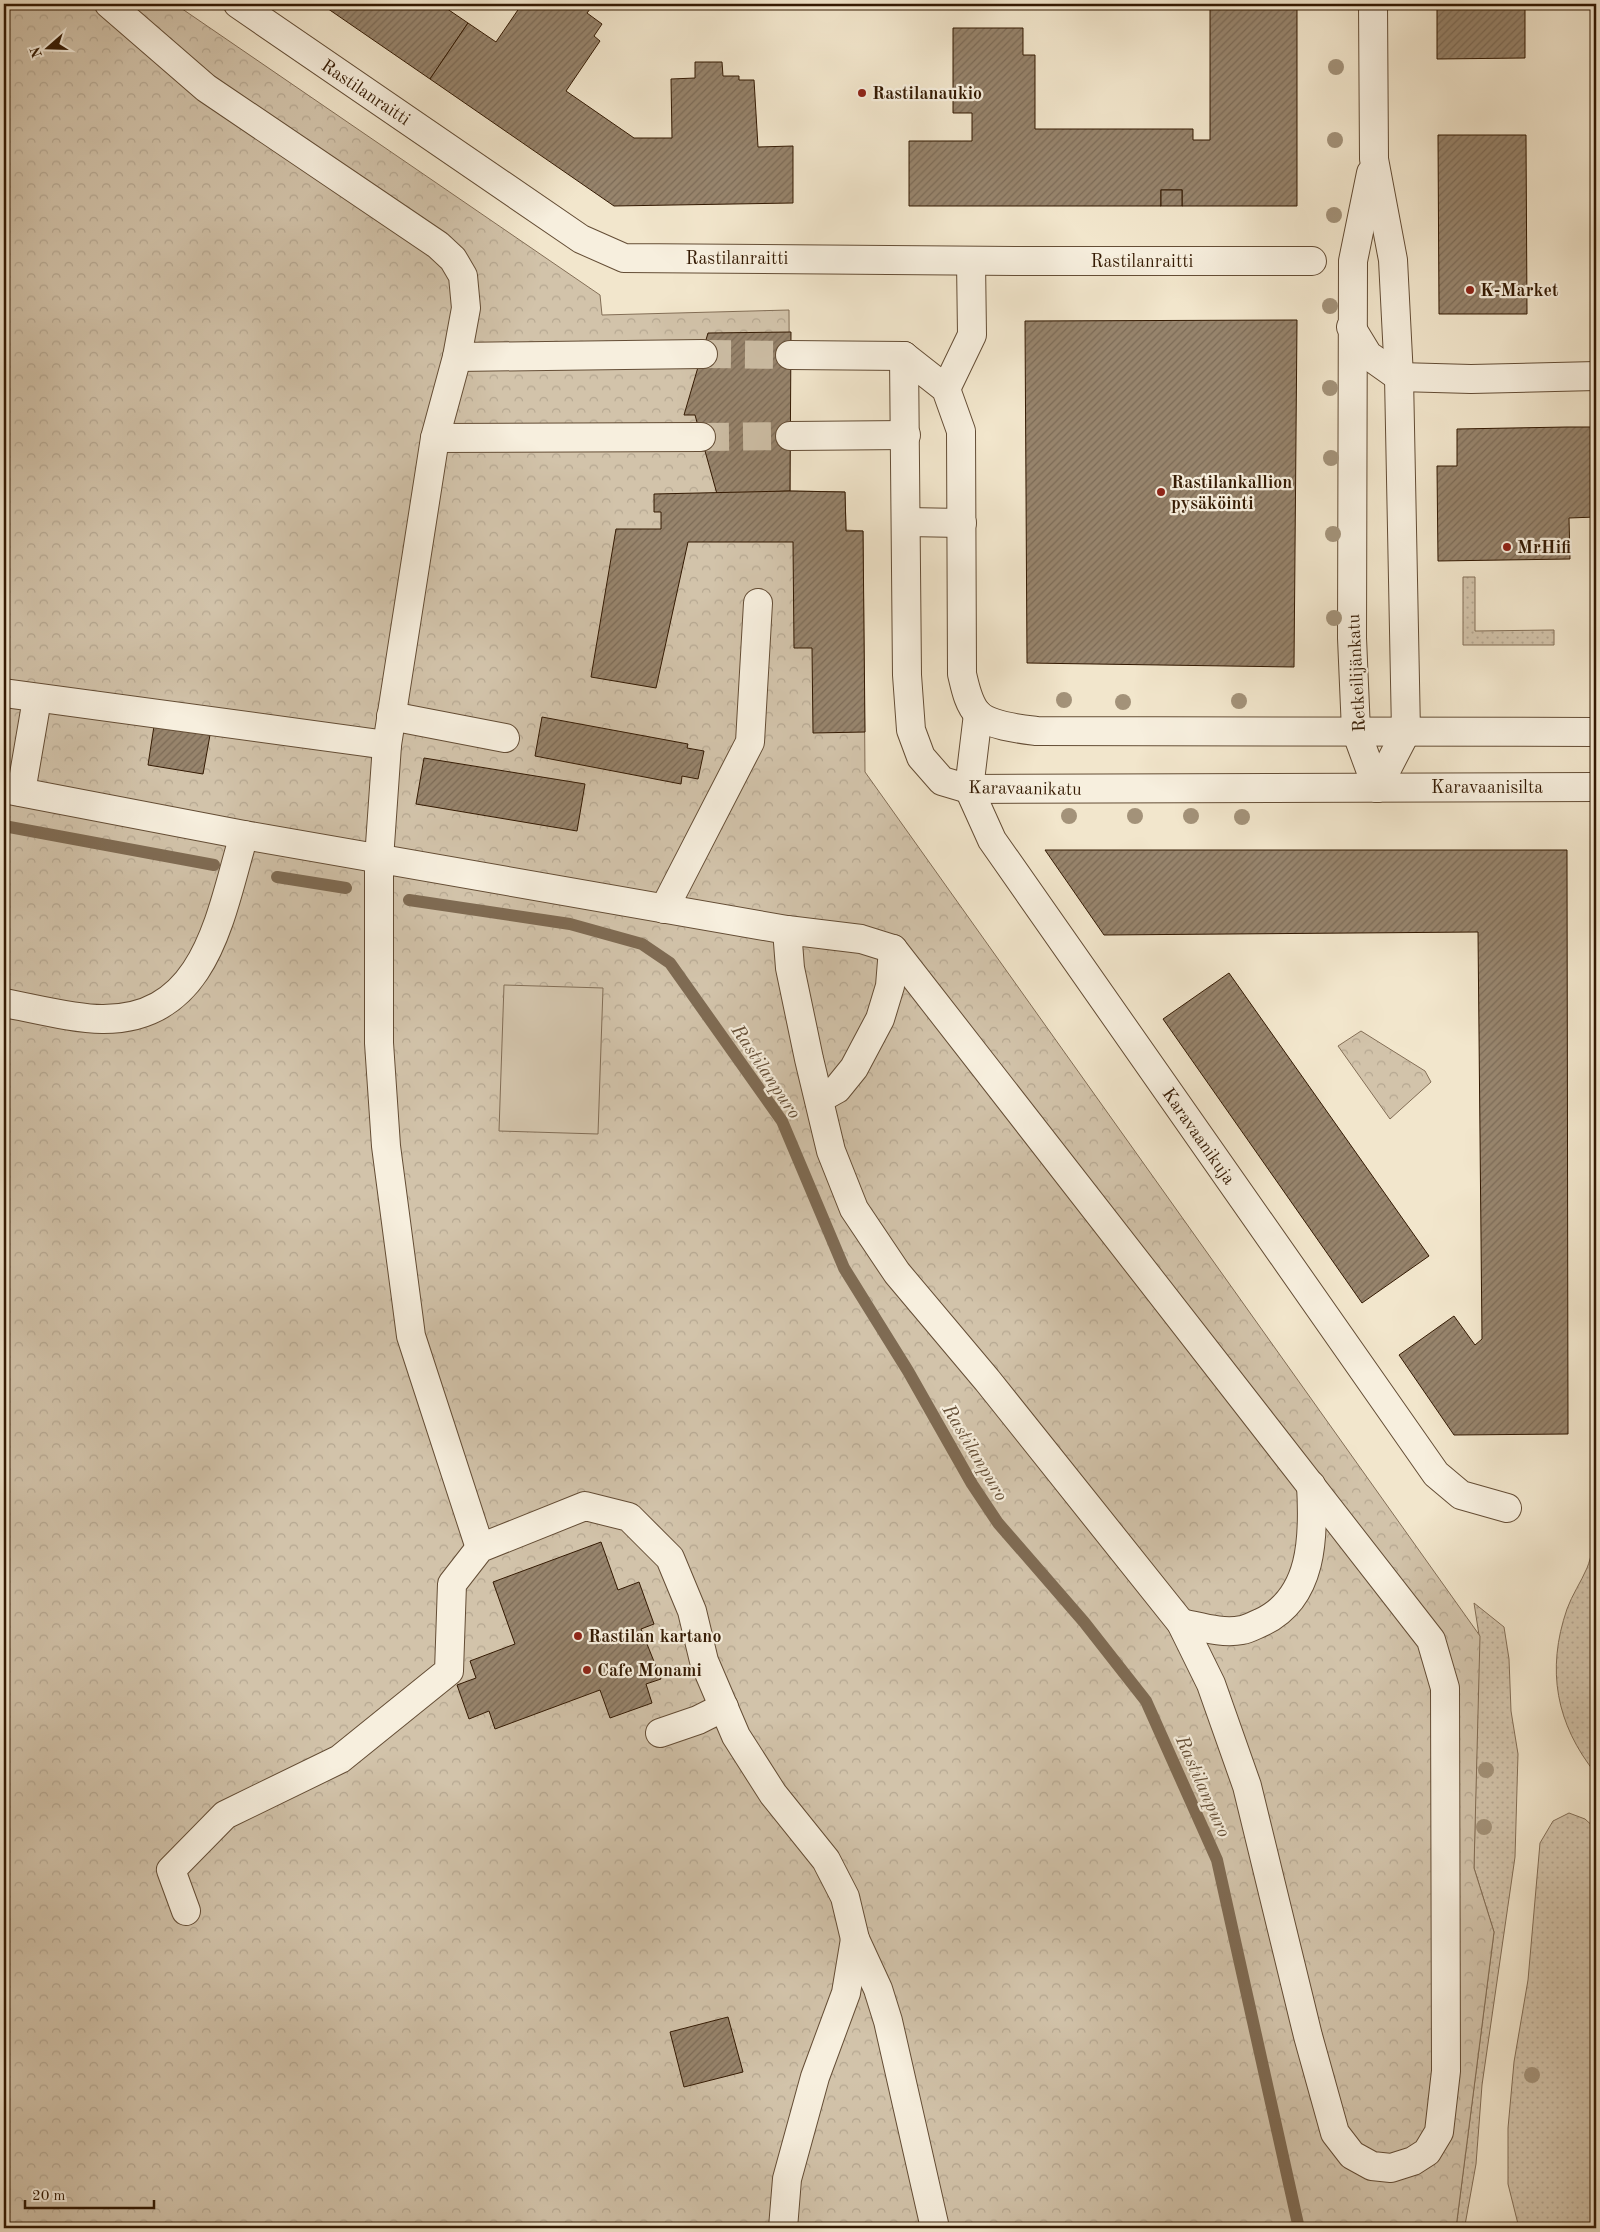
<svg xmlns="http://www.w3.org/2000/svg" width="1600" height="2232" font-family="'Old Standard TT',serif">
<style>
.grass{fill:url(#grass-dots);stroke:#836e56}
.forest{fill:url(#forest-crowns);stroke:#836e56}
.garden{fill:#d2c3aa;stroke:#836e56}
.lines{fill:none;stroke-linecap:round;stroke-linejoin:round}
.stream{stroke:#7f6b53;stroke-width:12}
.building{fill:url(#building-hatch);stroke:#341a03}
.minor-tunnel{stroke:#ccbda4;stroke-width:28;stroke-dasharray:28 14;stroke-linecap:butt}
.minor-casing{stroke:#644d35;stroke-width:30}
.minor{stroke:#f7efde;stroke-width:28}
.tree{fill:#a39279}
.poi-dot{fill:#8f2418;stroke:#f7efde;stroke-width:2}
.labels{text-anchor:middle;stroke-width:4.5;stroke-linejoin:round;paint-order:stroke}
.street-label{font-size:18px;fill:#341a03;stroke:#f7efde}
.poi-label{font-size:18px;font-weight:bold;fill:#341a03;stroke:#f7efde;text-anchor:start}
.water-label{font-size:19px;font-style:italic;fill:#665038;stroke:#f7efde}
</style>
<defs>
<pattern id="grass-dots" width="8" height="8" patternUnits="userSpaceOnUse" patternTransform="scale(1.25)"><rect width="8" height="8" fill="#d2c3aa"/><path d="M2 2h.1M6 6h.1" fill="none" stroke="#b5a791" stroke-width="1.8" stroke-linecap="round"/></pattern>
<pattern id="forest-crowns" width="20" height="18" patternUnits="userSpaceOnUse" patternTransform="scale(1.25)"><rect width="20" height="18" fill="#d2c3aa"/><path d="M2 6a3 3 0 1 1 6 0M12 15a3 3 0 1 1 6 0" fill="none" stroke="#b5a791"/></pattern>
<pattern id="building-hatch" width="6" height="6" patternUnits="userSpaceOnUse" patternTransform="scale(1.25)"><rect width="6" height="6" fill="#97846c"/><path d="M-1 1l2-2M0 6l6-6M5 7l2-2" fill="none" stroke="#7c6b57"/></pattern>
</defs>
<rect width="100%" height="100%" fill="#f2e6cc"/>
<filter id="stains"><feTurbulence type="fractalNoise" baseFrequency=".004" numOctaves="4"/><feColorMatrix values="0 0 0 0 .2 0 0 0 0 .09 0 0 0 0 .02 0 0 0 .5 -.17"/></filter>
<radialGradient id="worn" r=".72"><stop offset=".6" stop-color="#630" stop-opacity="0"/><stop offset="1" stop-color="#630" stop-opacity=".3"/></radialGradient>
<!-- grass -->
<g class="grass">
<polygon points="1463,577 1475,577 1475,631 1554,630 1554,645 1463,645"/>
<path d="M1596,1527V1774C1556,1724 1546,1670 1567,1609C1572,1595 1581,1582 1587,1568C1592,1556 1594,1540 1596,1527Z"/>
<polygon points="1474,1603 1504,1627 1509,1659 1511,1711 1518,1754 1515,1857 1482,2085 1476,2164 1465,2225 1462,2228 1456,2228 1494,1932 1474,1868 1479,1635"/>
<polygon points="1569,1813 1585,1819 1596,1829 1596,2228 1519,2228 1508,2184 1508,2128 1514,2062 1528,1980 1540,1843 1553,1821"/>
</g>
<!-- forest -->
<g class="forest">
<polygon points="4,4 175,4 600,295 602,315 789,310 790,491 845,492 846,530 863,531 865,772 1480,1636 1474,1868 1494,1932 1456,2228 4,2228"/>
<polygon points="1361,1031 1425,1071 1431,1082 1390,1119 1338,1046"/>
</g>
<!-- garden -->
<polygon class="garden" points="504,985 603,988 598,1134 499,1131"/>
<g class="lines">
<!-- stream -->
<g class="stream">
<polyline points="4,826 214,865"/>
<polyline points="277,877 346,888"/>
<polyline points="409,900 570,924 642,944 670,963 782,1121 844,1268 908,1371 972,1484 998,1523 1084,1622 1146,1701 1217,1860 1298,2224"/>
</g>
</g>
<!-- building -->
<g class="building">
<polygon points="321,4 440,4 468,23 430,79"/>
<polygon points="522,4 594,4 587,13 602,24 594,36 600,41 566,91 634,138 672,138 671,79 695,78 695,62 722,62 723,76 739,76 739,80 754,80 758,147 793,146 793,203 614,206 430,79 468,23 496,42"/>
<polygon points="1210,4 1297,4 1297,206 1182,206 1182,190 1161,190 1161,206 909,206 909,141 972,141 972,113 953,113 953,28 1023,28 1023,55 1035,55 1035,129 1193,129 1193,140 1210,140"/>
<polygon points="1437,4 1525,4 1525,58 1437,59"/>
<polygon points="1438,135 1526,135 1527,314 1439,314"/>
<rect x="1161" y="190" width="21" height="16"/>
<polygon points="1297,320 1294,667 1027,663 1025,321"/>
<polygon points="791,332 790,491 717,494 695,415 684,415 708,333"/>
<polygon points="1567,427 1596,427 1596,517 1569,518 1570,559 1438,561 1437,466 1457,466 1457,429"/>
<polygon points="790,491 845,492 846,531 863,531 865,732 813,733 812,648 794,648 793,542 688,542 656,688 591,677 616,529 661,529 661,512 654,512 654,494"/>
<polygon points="542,717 688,744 687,748 704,751 698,779 682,776 681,784 535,756"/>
<polygon points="154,726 210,735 203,774 148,765"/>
<polygon points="424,758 585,784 577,831 416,804"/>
<polygon points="1045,850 1567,850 1568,1434 1454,1435 1399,1355 1454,1316 1475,1345 1482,1339 1478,932 1104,935"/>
<polygon points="1229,973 1429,1256 1362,1303 1163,1019"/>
<polygon points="601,1542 618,1590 639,1582 654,1624 641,1629 661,1679 646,1684 652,1703 610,1718 600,1690 495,1729 489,1711 469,1719 457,1685 476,1678 470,1661 515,1644 493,1582"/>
<polygon points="728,2017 743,2072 684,2087 670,2032"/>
</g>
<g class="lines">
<!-- minor-tunnel -->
<g class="minor-tunnel">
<polyline points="703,354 790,355"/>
<polyline points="701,437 790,436"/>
</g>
<defs>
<g id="minor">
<polyline points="109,4 206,88 438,245 453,259 463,276 466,308 457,357 435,438 387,745 379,859 379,1043 386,1146 411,1336 480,1548"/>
<polyline points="238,4 581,239 624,258 1015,261 1312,261"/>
<polyline points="1373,4 1374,159 1393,260 1399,377 1406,732 1377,788"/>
<polyline points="1371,173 1353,261 1352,638 1356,731 1377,788"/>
<polyline points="1351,327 1368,355 1399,377 1471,379 1596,376"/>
<polyline points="790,355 904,356"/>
<polyline points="904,356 907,675 911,730 921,757 942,781 969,789 1596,787"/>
<path d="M904,356L946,389L961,431L962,674C965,686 968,704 978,714C990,726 1020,729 1037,731L1596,732"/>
<polyline points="457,357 703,354"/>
<polyline points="946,389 972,335 971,261"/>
<polyline points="790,436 906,435"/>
<polyline points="435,438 701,437"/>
<polyline points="907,522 962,523"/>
<polyline points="4,693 387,745"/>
<polyline points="978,714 969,789 992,840 1436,1474 1461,1495 1507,1508"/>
<polyline points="391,716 505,738"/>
<polyline points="4,789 244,835 787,930"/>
<polyline points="21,792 37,699"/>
<polyline points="664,909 750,742 758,603"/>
<polygon points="787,930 861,939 893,949 1431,1640 1445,1688 1446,2071 1439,2132 1427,2152 1413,2161 1391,2168 1372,2166 1352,2155 1335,2133 1308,2036 1247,1786 1211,1684 1181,1623 987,1380 897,1273 854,1209 831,1151 809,1059 790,968"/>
<path d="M4,1003C32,1008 74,1019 102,1019C207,1020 220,915 244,835"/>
<polyline points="819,1099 837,1089 854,1068 880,1019 890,986 893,949"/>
<path d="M1181,1623C1201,1627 1222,1634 1242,1630C1248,1629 1255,1625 1260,1623C1314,1599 1314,1535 1311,1485"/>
<polyline points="660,1733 698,1720 724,1707"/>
<polyline points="186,1911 171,1870 225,1815 340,1759 449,1671 452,1584 480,1548 585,1506 629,1517 670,1558 692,1611 704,1661 736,1736 773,1794 826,1860 845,1897 855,1939 878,1989 888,2021 935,2228"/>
<polyline points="783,2228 787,2179 815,2077 846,1993 855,1939"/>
</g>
</defs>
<!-- minor casing -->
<use href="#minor" class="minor-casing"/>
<!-- minor -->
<use href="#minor" class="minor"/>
</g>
<!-- trees -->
<g class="tree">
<circle cx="1336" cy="67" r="8"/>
<circle cx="1335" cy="140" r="8"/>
<circle cx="1334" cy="215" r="8"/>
<circle cx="1330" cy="306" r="8"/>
<circle cx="1330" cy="388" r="8"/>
<circle cx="1331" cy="458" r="8"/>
<circle cx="1333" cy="534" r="8"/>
<circle cx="1334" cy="618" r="8"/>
<circle cx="1064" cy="700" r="8"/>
<circle cx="1239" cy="701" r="8"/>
<circle cx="1123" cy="702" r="8"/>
<circle cx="1069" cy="816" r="8"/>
<circle cx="1135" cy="816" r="8"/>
<circle cx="1191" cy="816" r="8"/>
<circle cx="1242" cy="817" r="8"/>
<circle cx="1486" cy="1770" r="8"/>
<circle cx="1484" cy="1827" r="8"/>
<circle cx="1532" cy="2075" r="8"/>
</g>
<!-- markers -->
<g class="poi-dot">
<circle cx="862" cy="93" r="5"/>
<circle cx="1470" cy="290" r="5"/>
<circle cx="1161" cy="492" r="5"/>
<circle cx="1507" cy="547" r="5"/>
<circle cx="578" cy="1636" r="5"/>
<circle cx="587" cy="1670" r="5"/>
</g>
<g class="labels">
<!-- street labels -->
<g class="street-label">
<text transform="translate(366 92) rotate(34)" y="6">Rastilanraitti</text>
<text x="737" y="264">Rastilanraitti</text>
<text x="1142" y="267">Rastilanraitti</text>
<text transform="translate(1356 673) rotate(-93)" y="6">Retkeilijänkatu</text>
<text x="1487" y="793">Karavaanisilta</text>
<text transform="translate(1025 788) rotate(1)" y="6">Karavaanikatu</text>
<text transform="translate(1199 1136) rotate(55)" y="6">Karavaanikuja</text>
</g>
<!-- poi labels -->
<g class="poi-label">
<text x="872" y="99">Rastilanaukio</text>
<text x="1480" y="296">K-Market</text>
<text x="1171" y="488">Rastilankallion<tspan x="1171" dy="21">pysäköinti</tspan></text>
<text x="1517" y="553">MrHifi</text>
<text x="588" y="1642">Rastilan kartano</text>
<text x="597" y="1676">Cafe Monami</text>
</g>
<!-- water labels -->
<g class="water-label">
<text transform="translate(767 1071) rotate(56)" y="7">Rastilanpuro</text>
<text transform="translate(976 1452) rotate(59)" y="7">Rastilanpuro</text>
<text transform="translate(1204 1786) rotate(66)" y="7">Rastilanpuro</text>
</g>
</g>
<!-- margin -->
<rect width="1600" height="2232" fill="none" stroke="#f2e6cc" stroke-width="20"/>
<rect x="5" y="5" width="1590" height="2222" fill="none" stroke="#341a03" stroke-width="2.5"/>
<rect x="10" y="10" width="1580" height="2212" fill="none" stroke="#341a03"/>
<!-- north arrow -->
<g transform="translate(48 48) rotate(250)" stroke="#f7efde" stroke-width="4" paint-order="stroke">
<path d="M0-4L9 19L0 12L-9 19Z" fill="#341a03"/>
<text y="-8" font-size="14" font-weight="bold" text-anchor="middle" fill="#341a03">N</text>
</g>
<!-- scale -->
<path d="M25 2200v8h129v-8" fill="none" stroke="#341a03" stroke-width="2.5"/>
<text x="32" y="2200" font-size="15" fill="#341a03" stroke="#f7efde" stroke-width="4" paint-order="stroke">20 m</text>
<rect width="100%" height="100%" filter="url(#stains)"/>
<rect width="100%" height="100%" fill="url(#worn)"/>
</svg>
